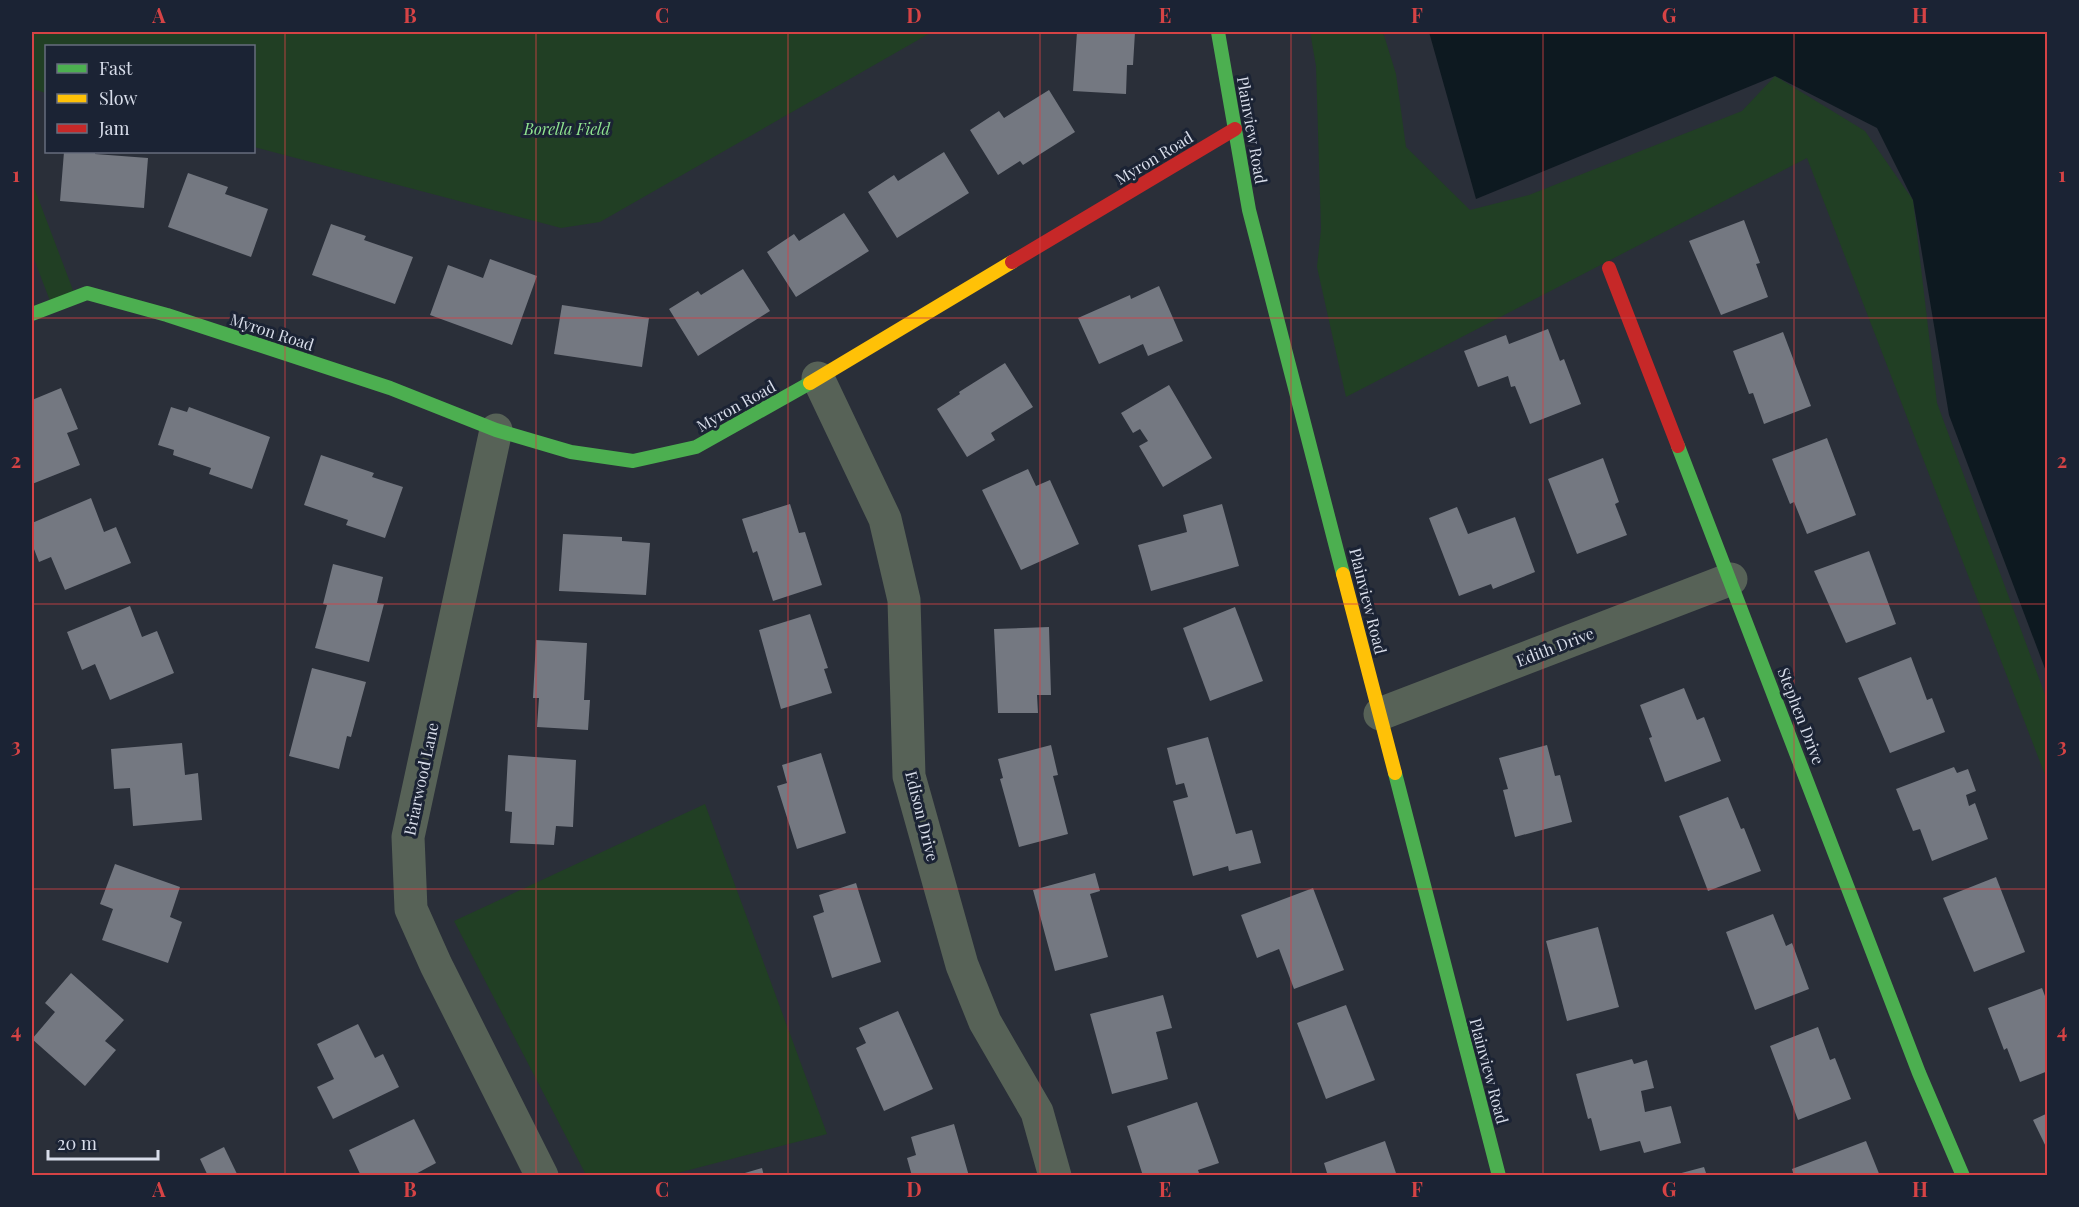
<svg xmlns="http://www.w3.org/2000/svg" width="2079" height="1207" font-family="'Playfair Display',serif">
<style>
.green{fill:#213f24}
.water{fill:#0d1920}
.building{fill:#747881}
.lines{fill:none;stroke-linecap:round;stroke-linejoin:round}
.street{stroke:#576257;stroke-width:33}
.fast{stroke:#4caf50;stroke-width:14}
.slow{stroke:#ffc107;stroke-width:14}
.jam{stroke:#c62828;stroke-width:14}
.grid{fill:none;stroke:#d64345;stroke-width:1.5;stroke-opacity:0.55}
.labels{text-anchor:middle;stroke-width:6;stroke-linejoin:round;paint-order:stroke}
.park-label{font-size:16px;font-style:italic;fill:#8fe490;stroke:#1b2334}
.street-label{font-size:16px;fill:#d8ddea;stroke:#1b2334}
.neatline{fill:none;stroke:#d64345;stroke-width:2}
.grid-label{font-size:20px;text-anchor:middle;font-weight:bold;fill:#d64345}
</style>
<rect width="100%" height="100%" fill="#2a2f39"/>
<!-- green -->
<g class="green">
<polygon points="32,32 932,32 600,222 561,228 254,147 254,46 46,46 46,93 32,89"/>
<polygon points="1310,32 1383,32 1396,74 1406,147 1470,210 1529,195 1742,111 1775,76 1865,131 1913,200 1937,403 2047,700 2047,780 1807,158 1346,397 1317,267 1321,229 1316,66"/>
<polygon points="32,182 76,298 52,306 32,254"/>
<polygon points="705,804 827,1134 670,1175 586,1175 454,921"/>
</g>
<!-- water -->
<polygon class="water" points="1429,32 2047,32 2047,674 1949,415 1913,200 1877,128 1775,76 1476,199"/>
<!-- building -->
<g class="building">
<polygon points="1077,32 1135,32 1133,65 1127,65 1126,94 1073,91"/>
<polygon points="1049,90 1075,132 1023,165 1020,161 998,175 970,130 999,111 1004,118"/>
<polygon points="64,152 95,152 95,154 148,158 144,208 60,201"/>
<polygon points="944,152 969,193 897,238 868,192 894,175 898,181"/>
<polygon points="188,173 228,187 225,194 268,209 251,257 168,227"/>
<polygon points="844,213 869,251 796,297 767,252 794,234 799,241"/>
<polygon points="1744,220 1760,263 1756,264 1768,297 1721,315 1689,241"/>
<polygon points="331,224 366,236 364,240 413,257 395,304 312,275"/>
<polygon points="490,259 537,276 512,345 430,315 448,265 483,278"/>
<polygon points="743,269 770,311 698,356 669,309 698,291 701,295"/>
<polygon points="1159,286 1183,341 1148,356 1143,344 1099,364 1078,318 1130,295 1131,299"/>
<polygon points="562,305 649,318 642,367 554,354"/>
<polygon points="1548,329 1560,361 1564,359 1581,404 1530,424 1515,386 1511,387 1508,376 1478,387 1464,351 1506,335 1509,344"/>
<polygon points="1783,332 1811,406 1764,424 1753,393 1749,394 1733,351"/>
<polygon points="1005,363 1033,407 991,433 995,440 967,457 937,409 960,394 959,392"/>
<polygon points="1169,385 1212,458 1163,487 1139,446 1148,441 1140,429 1133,433 1121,413"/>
<polygon points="61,388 78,429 67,433 80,465 32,484 32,400"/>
<polygon points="171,407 187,412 189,407 270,437 252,489 209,474 211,468 173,455 174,450 158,445"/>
<polygon points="1827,438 1856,515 1807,534 1794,502 1790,504 1772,459"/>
<polygon points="321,455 374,473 372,477 403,487 385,538 346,525 348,520 304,505"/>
<polygon points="1603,458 1619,502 1615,504 1627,535 1577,554 1548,479"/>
<polygon points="1028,469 1036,486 1050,480 1079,544 1021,570 982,490"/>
<polygon points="91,498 104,532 116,527 131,563 65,590 51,557 39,562 32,544 32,523"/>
<polygon points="790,504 799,533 805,532 822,585 773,601 757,551 753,553 742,519"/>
<polygon points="1222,504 1239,566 1151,591 1138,545 1187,532 1183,515"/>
<polygon points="1457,507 1468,534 1515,517 1535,572 1493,589 1491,584 1459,596 1429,518"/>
<polygon points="563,534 622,537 622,541 650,543 646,595 559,591"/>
<polygon points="1869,551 1896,624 1846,643 1814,571"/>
<polygon points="333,564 383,577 377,603 384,604 369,662 315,648 327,605 323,604"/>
<polygon points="130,606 142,637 157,631 174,673 110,700 95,664 82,670 67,632"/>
<polygon points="1235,607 1263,681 1210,701 1183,628"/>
<polygon points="810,614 828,668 824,669 832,693 781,709 759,630"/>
<polygon points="1049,627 1051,695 1037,695 1038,713 998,713 994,629"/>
<polygon points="536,640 587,643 584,700 590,700 588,730 537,727 539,698 533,698"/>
<polygon points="1911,657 1927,700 1932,698 1945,732 1890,753 1858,678"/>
<polygon points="312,668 366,682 351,737 347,736 339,769 289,756"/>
<polygon points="1684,688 1697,720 1704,717 1721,761 1665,782 1649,738 1652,737 1640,705"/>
<polygon points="1208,737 1236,834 1252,830 1261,863 1229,871 1228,866 1193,876 1173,801 1188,797 1184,783 1176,785 1167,748"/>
<polygon points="182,743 185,775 198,773 202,820 133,826 130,788 114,789 111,749"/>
<polygon points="1051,745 1058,775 1053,776 1068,834 1019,847 1000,779 1003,778 998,759"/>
<polygon points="1547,745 1555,776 1560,775 1572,822 1515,837 1503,790 1508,789 1499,758"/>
<polygon points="821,753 846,833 797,849 777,786 787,783 782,765"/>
<polygon points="508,755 576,760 573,827 556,826 554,845 510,843 512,812 505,811"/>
<polygon points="1954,767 1957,773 1968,769 1976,791 1966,795 1969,806 1975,803 1988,839 1932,861 1920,829 1913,831 1896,789"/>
<polygon points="1728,797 1741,829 1744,828 1761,871 1708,891 1679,816"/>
<polygon points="115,864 180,887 170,917 182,922 168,963 102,940 113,909 100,904"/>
<polygon points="1095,873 1100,891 1090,894 1108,957 1055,971 1033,890"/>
<polygon points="1996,877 2025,952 1974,972 1943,898"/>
<polygon points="856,883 881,962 832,978 813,916 824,912 819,895"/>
<polygon points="1313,888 1344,970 1294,989 1279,949 1257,958 1241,915"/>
<polygon points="1773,914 1786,946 1792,943 1809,989 1755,1010 1726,932"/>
<polygon points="1598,927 1619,1007 1567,1021 1546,941"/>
<polygon points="71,973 124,1020 105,1041 116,1050 85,1086 32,1039 55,1012 45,1003"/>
<polygon points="2042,988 2048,1004 2048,1071 2020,1082 2007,1048 2004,1050 1988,1008"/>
<polygon points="1163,995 1172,1028 1156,1032 1168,1079 1112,1094 1090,1014"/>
<polygon points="1346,1005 1375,1080 1326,1099 1297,1023"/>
<polygon points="898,1011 933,1089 884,1111 856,1048 866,1043 859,1028"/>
<polygon points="358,1024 375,1058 383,1054 399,1087 333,1119 317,1087 334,1079 317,1044"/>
<polygon points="1818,1027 1830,1060 1835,1058 1851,1099 1798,1120 1770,1046"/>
<polygon points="1632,1059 1634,1064 1647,1060 1654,1088 1641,1091 1645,1112 1671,1106 1681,1143 1644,1153 1640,1141 1600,1151 1591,1118 1588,1119 1576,1074"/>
<polygon points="1197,1102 1219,1163 1198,1170 1200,1176 1143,1176 1127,1126"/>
<polygon points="2048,1113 2048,1151 2033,1120"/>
<polygon points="414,1119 436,1163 412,1176 361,1176 349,1150"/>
<polygon points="954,1124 969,1176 912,1176 907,1158 916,1155 911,1137"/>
<polygon points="1385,1141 1397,1176 1321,1176 1327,1173 1324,1163"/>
<polygon points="1866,1141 1880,1176 1794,1176 1792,1169"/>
<polygon points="224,1147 238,1176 208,1176 200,1159"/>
<polygon points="1704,1167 1707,1176 1674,1176 1674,1175"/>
<polygon points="762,1168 764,1176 738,1176 738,1175"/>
</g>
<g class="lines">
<!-- street -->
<g class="street">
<polyline points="818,378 885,519 904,600 909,776 962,965 985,1022 1037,1112 1055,1176"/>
<polyline points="496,430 408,837 411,909 436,965 542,1176"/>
<polyline points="1380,714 1731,579"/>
</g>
<!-- fast -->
<g class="fast">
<polyline points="1218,32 1249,210 1343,574"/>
<polyline points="32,314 87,293 167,315 390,388 496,430 571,452 633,461 696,447 810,383"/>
<polyline points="1678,446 1919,1073 1963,1176"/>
<polyline points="1395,773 1499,1176"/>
</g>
<!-- slow -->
<g class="slow">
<polyline points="810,383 1012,262"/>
<polyline points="1343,574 1395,773"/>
</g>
<!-- jam -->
<g class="jam">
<polyline points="1012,262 1235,129"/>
<polyline points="1609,268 1678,446"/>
</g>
</g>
<!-- grid -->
<path class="grid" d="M285,32V1176M536,32V1176M788,32V1176M1040,32V1176M1291,32V1176M1543,32V1176M1794,32V1176M32,318H2048M32,604H2048M32,889H2048"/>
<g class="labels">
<!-- park labels -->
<g class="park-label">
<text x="567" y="135">Borella Field</text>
</g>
<!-- street labels -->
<g class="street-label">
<text transform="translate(1252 130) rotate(80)" y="6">Plainview Road</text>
<text transform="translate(1154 158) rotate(-31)" y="6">Myron Road</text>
<text transform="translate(272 332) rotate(18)" y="6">Myron Road</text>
<text transform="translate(736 406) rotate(-29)" y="6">Myron Road</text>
<text transform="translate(1368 601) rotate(76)" y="6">Plainview Road</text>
<text transform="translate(1555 647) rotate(-21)" y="6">Edith Drive</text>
<text transform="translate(1801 716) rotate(69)" y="6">Stephen Drive</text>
<text transform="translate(421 779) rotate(-78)" y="6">Briarwood Lane</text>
<text transform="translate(922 816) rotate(76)" y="6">Edison Drive</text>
<text transform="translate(1489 1071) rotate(75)" y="6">Plainview Road</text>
</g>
</g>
<!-- border -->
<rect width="2079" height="1207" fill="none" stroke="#1b2334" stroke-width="66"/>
<!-- legend -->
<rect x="45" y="45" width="210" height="108" fill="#1b2334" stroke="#676d7d" stroke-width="1.5"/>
<rect x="57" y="64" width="30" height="9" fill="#4caf50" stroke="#676d7d" stroke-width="1.5"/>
<text x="99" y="75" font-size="18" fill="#d8ddea">Fast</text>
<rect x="57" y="94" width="30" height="9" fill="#ffc107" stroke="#676d7d" stroke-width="1.5"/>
<text x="99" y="105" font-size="18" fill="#d8ddea">Slow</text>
<rect x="57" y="124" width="30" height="9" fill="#c62828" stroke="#676d7d" stroke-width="1.5"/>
<text x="99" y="135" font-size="18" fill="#d8ddea">Jam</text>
<!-- scale -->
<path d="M48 1150v9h110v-9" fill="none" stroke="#d8ddea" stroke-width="3"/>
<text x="57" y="1150" font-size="18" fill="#d8ddea" stroke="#1b2334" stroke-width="4.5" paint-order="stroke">20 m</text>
<rect x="33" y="33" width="2013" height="1141" class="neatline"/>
<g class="grid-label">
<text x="159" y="23">A</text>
<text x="410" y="23">B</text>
<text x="662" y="23">C</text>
<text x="914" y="23">D</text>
<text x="1165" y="23">E</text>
<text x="1417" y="23">F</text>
<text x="1669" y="23">G</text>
<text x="1920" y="23">H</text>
<text x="16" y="182">1</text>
<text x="2062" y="182">1</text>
<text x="16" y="468">2</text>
<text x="2062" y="468">2</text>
<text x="16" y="753">3</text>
<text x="2062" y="753">3</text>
<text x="16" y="1038">4</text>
<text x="2062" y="1038">4</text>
<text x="159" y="1197">A</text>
<text x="410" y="1197">B</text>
<text x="662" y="1197">C</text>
<text x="914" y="1197">D</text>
<text x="1165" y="1197">E</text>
<text x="1417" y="1197">F</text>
<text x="1669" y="1197">G</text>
<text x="1920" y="1197">H</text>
</g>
</svg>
